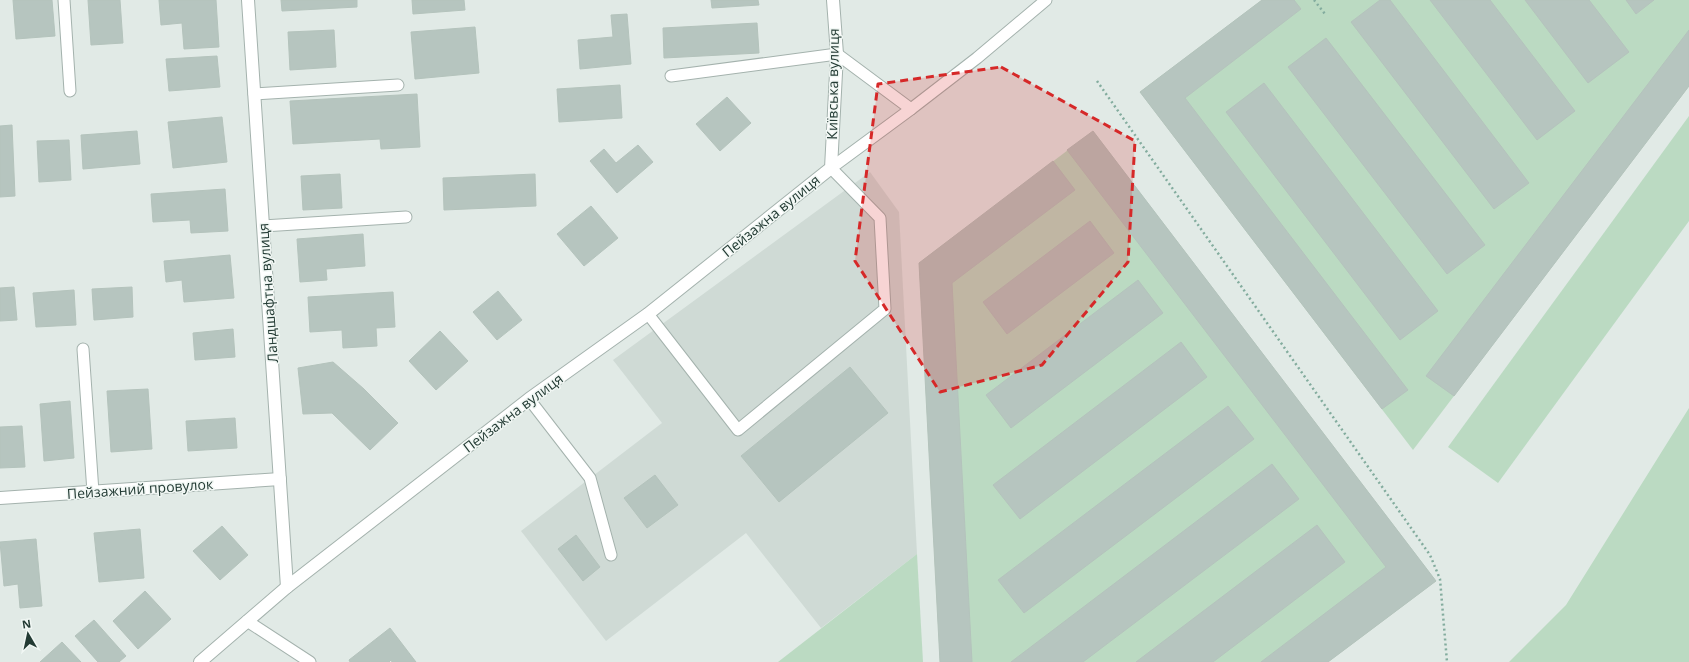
<svg xmlns="http://www.w3.org/2000/svg" width="1689" height="662" font-family="'Open Sans',sans-serif">
<style>
.built{fill:#cfdad5}
.green{fill:#bbdac2}
.building{fill:#b6c5bf;stroke:#b4c3bc}
.lines{fill:none;stroke-linecap:round;stroke-linejoin:round}
.lane-casing{stroke:#a4b2ad;stroke-width:13}
.street-casing{stroke:#a4b2ad;stroke-width:14}
.path{stroke:#83ac9e;stroke-width:2.5;stroke-dasharray:2 3;stroke-linecap:butt}
.lane{stroke:#fff;stroke-width:11}
.street{stroke:#fff;stroke-width:12}
.marked{fill:#d62828;fill-opacity:0.2;stroke:#d62828;stroke-width:3;stroke-dasharray:8 5;stroke-linejoin:round}
.labels{text-anchor:middle;stroke-width:3;stroke-linejoin:round;paint-order:stroke}
.street-label{font-size:14px;fill:#223a33;stroke:#f1f7f4}
</style>
<rect width="100%" height="100%" fill="#e1eae6"/>
<!-- built -->
<polygon class="built" points="870,172 899,212 917,554 821,628 746,533 606,641 521,531 662,423 613,360"/>
<!-- green -->
<g class="green">
<polygon points="1262,0 1689,0 1689,86 1413,450 1140,92"/>
<polygon points="1689,116 1689,221 1498,483 1448,447"/>
<polygon points="1093,131 1436,581 1328,662 940,662 919,263"/>
<polygon points="1689,408 1689,662 1509,662 1566,605"/>
<polygon points="917,554 923,662 778,662"/>
</g>
<!-- building -->
<g class="building">
<polygon points="13,0 52,0 55,36 16,39"/>
<polygon points="88,0 120,0 123,43 91,45"/>
<polygon points="159,0 216,0 219,47 184,49 182,23 161,25"/>
<polygon points="281,0 357,0 357,7 282,11"/>
<polygon points="412,0 464,0 465,10 413,14"/>
<polygon points="711,0 758,0 759,5 712,8"/>
<polygon points="1262,0 1294,0 1301,9 1185,98 1408,390 1382,409 1140,92"/>
<polygon points="1380,0 1390,0 1529,183 1494,209 1351,22"/>
<polygon points="1430,0 1490,0 1575,111 1537,140"/>
<polygon points="1525,0 1589,0 1629,52 1588,83"/>
<polygon points="1626,0 1654,0 1636,14"/>
<polygon points="627,14 631,64 580,69 578,40 613,37 611,15"/>
<polygon points="757,23 759,53 664,58 663,28"/>
<polygon points="475,27 479,73 415,79 411,32"/>
<polygon points="334,30 336,67 290,70 288,32"/>
<polygon points="1689,30 1689,86 1454,396 1426,376"/>
<polygon points="1326,38 1485,245 1447,274 1288,67"/>
<polygon points="217,56 220,87 169,91 166,59"/>
<polygon points="1264,83 1438,311 1400,340 1226,112"/>
<polygon points="620,85 622,118 559,122 557,89"/>
<polygon points="417,94 420,147 381,149 380,139 293,144 290,101"/>
<polygon points="727,97 751,123 720,151 696,124"/>
<polygon points="222,117 227,162 173,168 168,122"/>
<polygon points="12,125 15,196 0,197 0,126"/>
<polygon points="137,131 140,164 83,169 81,135"/>
<polygon points="1093,131 1436,581 1328,662 1261,662 1386,567 1067,150"/>
<polygon points="69,140 71,180 39,182 37,141"/>
<polygon points="638,145 653,162 617,193 590,161 604,149 616,163"/>
<polygon points="1053,161 1075,190 952,283 972,662 940,662 919,263"/>
<polygon points="340,174 342,208 303,210 301,176"/>
<polygon points="535,174 536,206 444,210 443,178"/>
<polygon points="225,189 228,231 191,233 190,220 153,222 151,194"/>
<polygon points="591,206 618,238 584,266 557,234"/>
<polygon points="1090,221 1114,253 1007,334 983,302"/>
<polygon points="363,234 365,266 326,269 327,280 300,282 297,239"/>
<polygon points="230,255 234,298 184,302 182,280 166,282 164,261"/>
<polygon points="1138,280 1163,313 1011,428 986,395"/>
<polygon points="14,287 17,320 0,321 0,288"/>
<polygon points="132,287 133,317 94,320 92,289"/>
<polygon points="74,290 76,325 36,327 33,293"/>
<polygon points="498,291 522,320 497,340 473,312"/>
<polygon points="393,292 395,327 376,328 377,346 343,348 342,330 310,332 308,297"/>
<polygon points="233,329 235,357 195,360 193,333"/>
<polygon points="440,331 468,361 436,390 409,361"/>
<polygon points="1181,342 1207,377 1020,519 993,485"/>
<polygon points="333,362 364,389 398,423 370,450 332,413 303,414 298,368"/>
<polygon points="850,367 888,413 779,502 741,456"/>
<polygon points="148,389 152,449 111,452 107,391"/>
<polygon points="70,401 74,458 44,461 40,404"/>
<polygon points="1228,406 1254,439 1024,613 998,580"/>
<polygon points="235,418 237,448 188,451 186,421"/>
<polygon points="22,426 25,467 0,468 0,427"/>
<polygon points="1272,464 1299,499 1083,662 1011,662"/>
<polygon points="655,475 678,505 647,528 624,498"/>
<polygon points="1317,525 1345,562 1213,662 1136,662"/>
<polygon points="222,526 248,555 220,580 193,551"/>
<polygon points="140,529 144,578 99,582 94,533"/>
<polygon points="576,535 600,567 583,581 558,549"/>
<polygon points="36,539 42,606 20,608 18,584 4,586 0,542"/>
<polygon points="145,591 171,619 138,649 113,621"/>
<polygon points="94,620 126,656 119,662 98,662 75,636"/>
<polygon points="390,628 416,662 392,662 391,660 389,662 350,662 349,660"/>
<polygon points="62,642 81,662 40,662"/>
</g>
<g class="lines">
<defs>
<g id="lane">
<polyline points="64,0 70,91"/>
<polyline points="671,76 837,54 911,109"/>
<polyline points="254,94 398,85"/>
<polyline points="263,226 406,217"/>
<polyline points="648,314 738,430 885,309 880,218 831,168 911,109 977,58 1046,0"/>
<polyline points="83,349 93,492"/>
<polyline points="529,399 590,478 611,555"/>
<polyline points="247,621 310,662"/>
</g>
<g id="street">
<polyline points="248,0 287,587"/>
<polyline points="0,498 280,479"/>
<polyline points="200,662 287,587 529,399 648,314 831,168 837,54 833,0"/>
</g>
</defs>
<!-- lane casing -->
<use href="#lane" class="lane-casing"/>
<!-- street casing -->
<use href="#street" class="street-casing"/>
<!-- path -->
<g class="path">
<polyline points="1314,0 1325,14"/>
<polyline points="1097,81 1430,555 1440,579 1447,662"/>
</g>
<!-- lane -->
<use href="#lane" class="lane"/>
<!-- street -->
<use href="#street" class="street"/>
</g>
<!-- marked area -->
<path class="marked" d="M1001,67L1135,141L1128,262L1042,365L940,392L855,261L878,84Z"/>
<g class="labels">
<!-- street labels -->
<g class="street-label">
<text transform="translate(833 84) rotate(-89)" y="5">Київська вулиця</text>
<text transform="translate(771 216) rotate(-39)" y="5">Пейзажна вулиця</text>
<text transform="translate(268 293) rotate(-94)" y="5">Ландшафтна вулиця</text>
<text transform="translate(513 413) rotate(-37)" y="5">Пейзажна вулиця</text>
<text transform="translate(140 489) rotate(-4)" y="5">Пейзажний провулок</text>
</g>
</g>
<!-- north arrow -->
<g transform="translate(28 634) rotate(351)" stroke="#f1f7f4" stroke-width="3" paint-order="stroke">
<path d="M0-3L7 15L0 10L-7 15Z" fill="#223a33"/>
<text y="-6" font-size="11" font-weight="bold" text-anchor="middle" fill="#223a33">N</text>
</g>
</svg>
